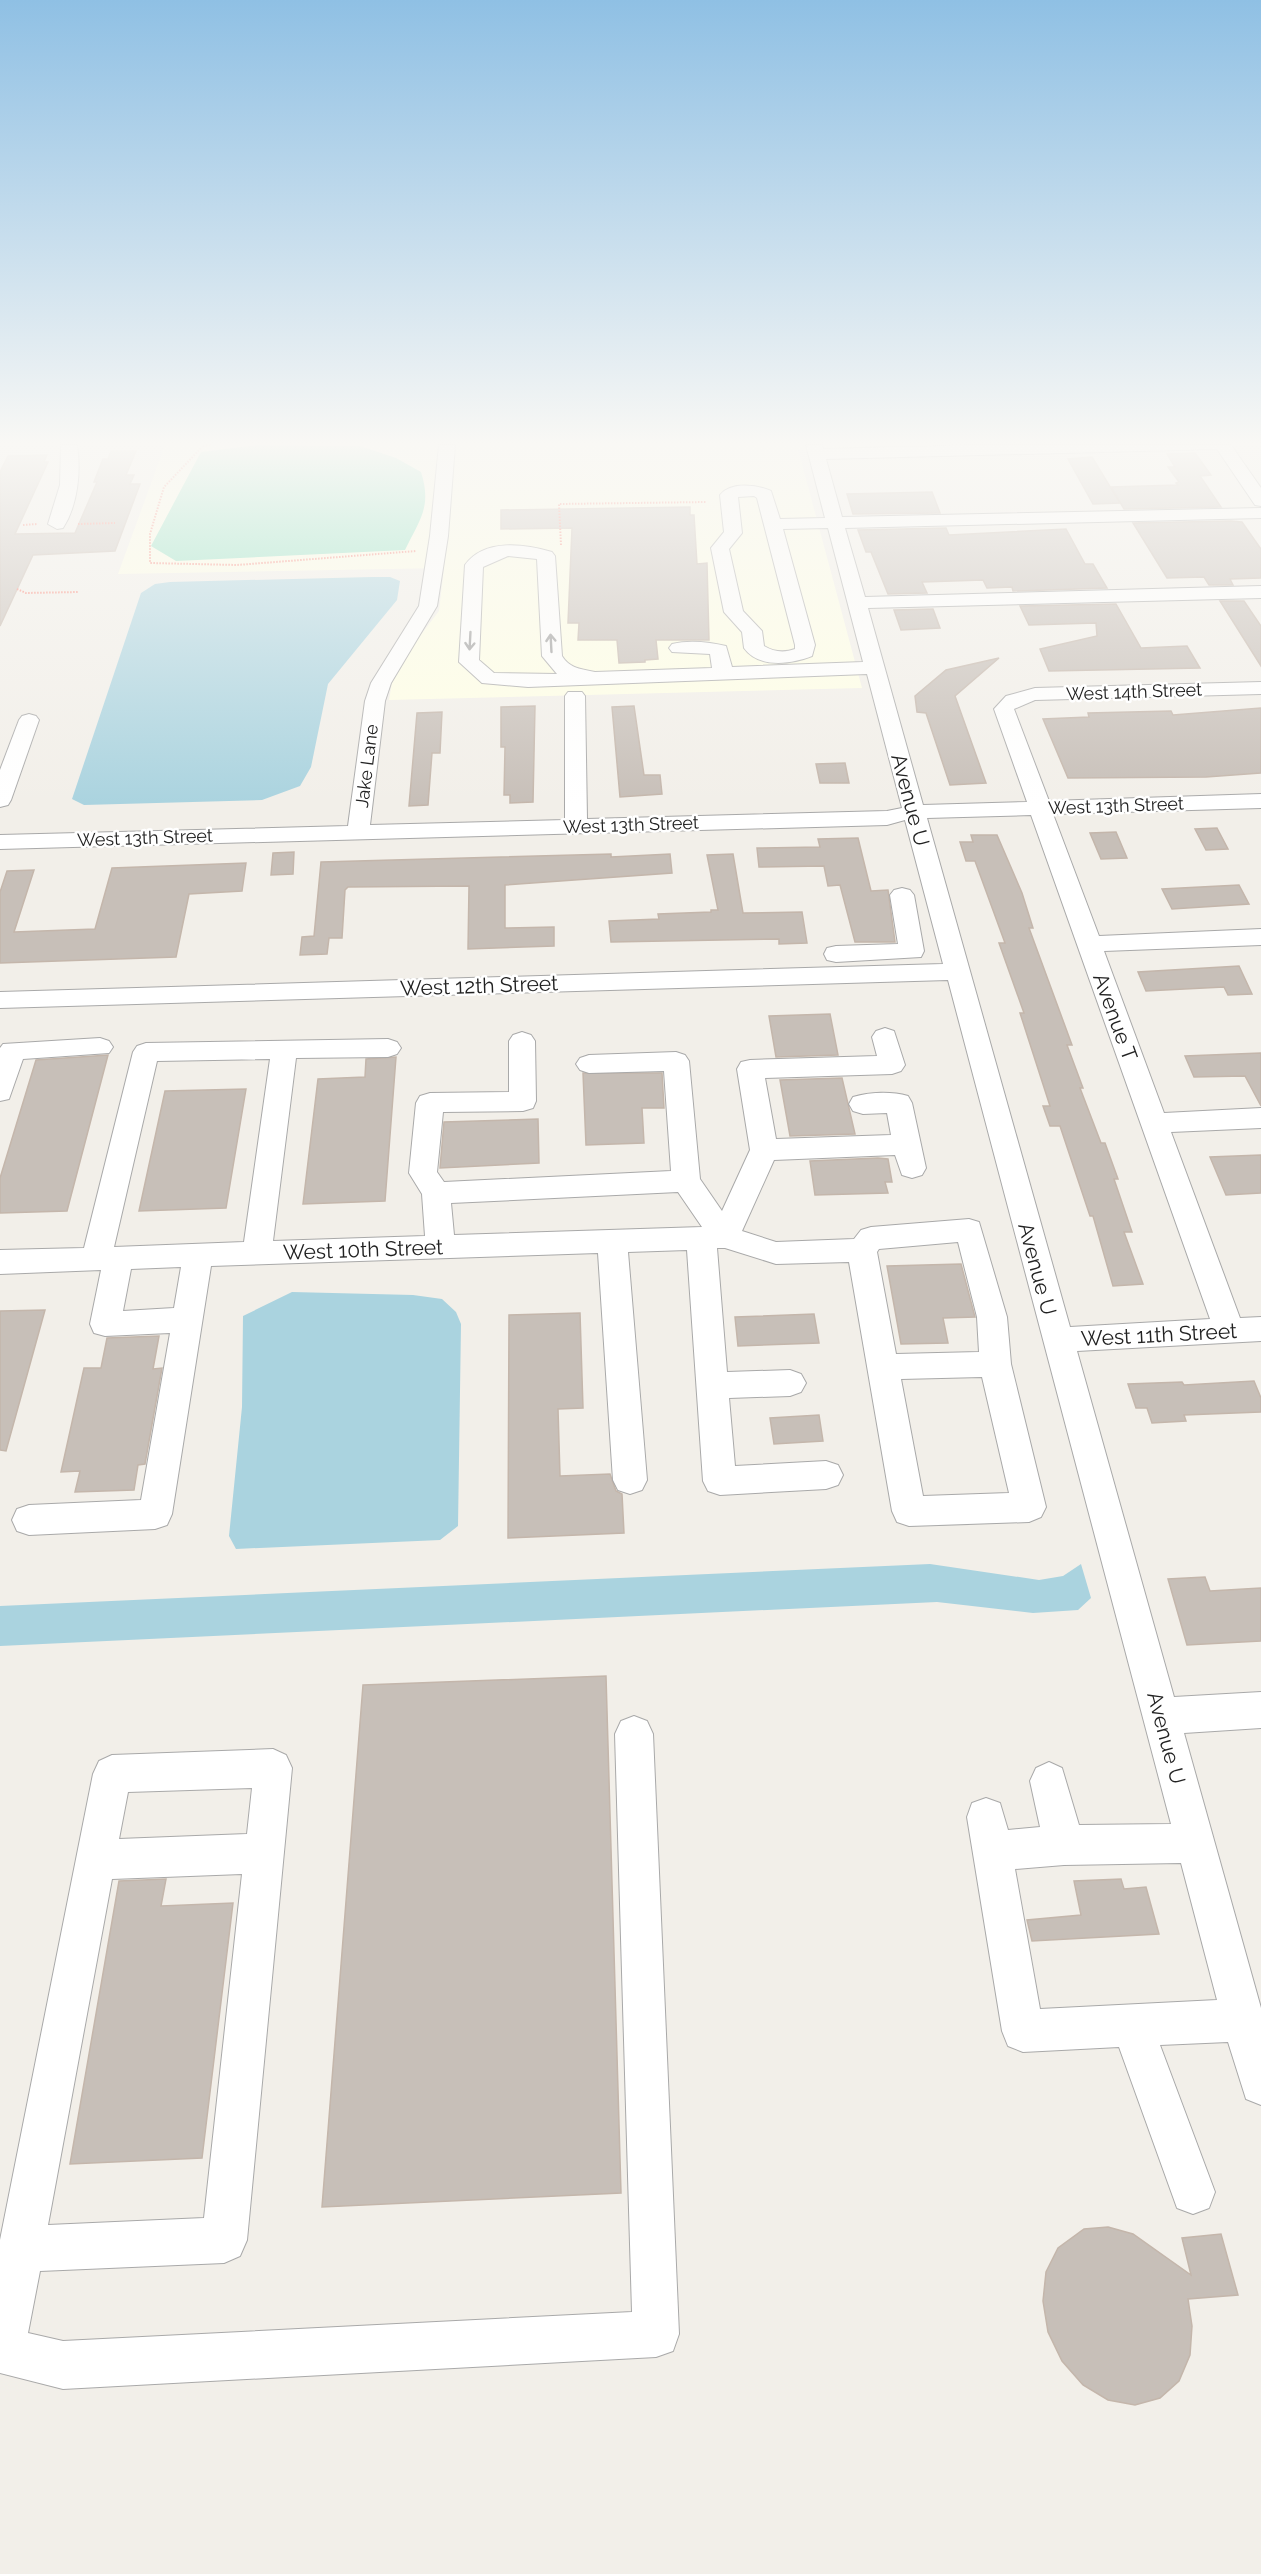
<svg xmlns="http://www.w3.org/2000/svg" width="1261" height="2574" font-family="Raleway,sans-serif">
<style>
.education{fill:#ffffe5}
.pitch{fill:#88e0be}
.water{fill:#aad3df}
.building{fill:#c7bfb8;stroke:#c4b6ab;stroke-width:1.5}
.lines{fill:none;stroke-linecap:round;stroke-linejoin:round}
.minor-casing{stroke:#a9a9a9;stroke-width:2}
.path{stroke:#fa8072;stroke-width:2;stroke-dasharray:1.5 1.5;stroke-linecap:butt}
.minor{fill:#fff;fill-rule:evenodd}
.oneway{stroke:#9c9c9c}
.labels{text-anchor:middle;stroke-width:5;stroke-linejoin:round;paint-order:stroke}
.far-street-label{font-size:18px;fill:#222;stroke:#fff}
.street-label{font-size:21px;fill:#222;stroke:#fff}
</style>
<rect width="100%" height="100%" fill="#f2efe9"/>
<!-- education -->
<polygon class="education" points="165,445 971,445 798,449 862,688 389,700 394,670 439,611 444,568 118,574"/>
<!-- pitch -->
<path class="pitch" d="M257,445L360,446L396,458L421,472C432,507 420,519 405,550L176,561L151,546L201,452Z"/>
<!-- water -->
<g class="water">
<polygon points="372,577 390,577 400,581 397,600 328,684 311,767 300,786 262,800 84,805 72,799 141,593 155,584 170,582"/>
<polygon points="292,1292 413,1295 442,1299 456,1312 461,1324 458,1526 440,1540 236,1549 229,1536 242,1407 243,1316"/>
<polygon points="930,1564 1039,1580 1063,1576 1081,1564 1091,1598 1078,1610 1033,1613 937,1602 0,1646 0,1606"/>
</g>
<!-- building -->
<g class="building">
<polygon points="111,451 136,451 126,475 134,475 130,484 140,484 115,551 33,555 0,626 0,472 8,456 47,455 44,462 48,462 15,534 75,533 97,482 94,482 103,459 108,459"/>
<polygon points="1195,453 1211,475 1200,476 1221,507 1124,509 1111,487 1178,485 1176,483 1179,482 1168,467 1175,467 1167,454"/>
<polygon points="1092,457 1120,503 1093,504 1068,459"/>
<polygon points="932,492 940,513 853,514 847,494"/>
<polygon points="690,507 690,515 694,515 697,564 707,563 709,640 656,640 658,659 645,660 645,662 619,663 617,640 578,640 579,623 568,623 572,528 501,529 501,510"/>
<polygon points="1231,521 1242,522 1261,549 1261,578 1230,579 1233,585 1209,585 1204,577 1167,578 1133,523"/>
<polygon points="946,528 949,535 1066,529 1085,564 1093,564 1107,588 1013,591 1012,587 987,588 983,580 922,582 927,593 888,594 871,552 866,552 858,530"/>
<polygon points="1220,601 1244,601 1261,626 1261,666"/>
<polygon points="1116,604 1141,648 1187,646 1200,668 1049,671 1040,649 1097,636 1096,623 1029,625 1020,606"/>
<polygon points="933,609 940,628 901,630 894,610"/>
<polygon points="999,658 955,696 986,783 950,785 926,713 917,712 915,696 946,670"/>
<polygon points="535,706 533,802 510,803 510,795 504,795 505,747 501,747 501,707"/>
<polygon points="634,706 644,775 660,775 662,794 620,797 612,707"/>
<polygon points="1261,708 1261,773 1206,777 1068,778 1043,719 1089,717 1088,713 1171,711 1173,715"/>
<polygon points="442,712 440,753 432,753 428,805 409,806 417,713"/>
<polygon points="845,763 849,783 820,783 816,764"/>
<polygon points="1217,828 1228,849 1206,850 1195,829"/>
<polygon points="1116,832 1127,858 1101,859 1090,833"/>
<polygon points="971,835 997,835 1022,893 1033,928 1029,928 1072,1045 1067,1045 1083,1088 1080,1088 1101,1143 1105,1143 1118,1179 1114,1179 1132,1232 1124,1232 1143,1284 1113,1286 1093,1216 1090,1216 1060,1126 1050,1126 1043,1106 1050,1106 1020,1013 1024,1013 999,943 1005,943 975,861 966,861 960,842 973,842"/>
<polygon points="858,838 871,891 888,890 895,942 855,942 840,885 828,886 824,866 759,867 757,848 820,847 818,839"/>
<polygon points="294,852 293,874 271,875 273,853"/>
<polygon points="611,854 611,857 670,854 672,873 505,885 505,928 554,927 554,946 468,949 469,886 348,887 345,890 342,938 329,938 327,954 300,955 302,937 314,936 321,862"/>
<polygon points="733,854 743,913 802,912 807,943 779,944 779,939 611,942 609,921 659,919 658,914 711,912 711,910 718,910 707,855"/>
<polygon points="246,863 242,891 189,894 176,957 0,963 0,892 7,871 34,870 14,932 95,929 112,868"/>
<polygon points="1239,885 1249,904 1172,909 1162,889"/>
<polygon points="1239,966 1252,994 1228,995 1224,987 1146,991 1138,972"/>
<polygon points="830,1014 838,1055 776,1057 769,1016"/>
<polygon points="1261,1053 1261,1106 1245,1076 1194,1077 1185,1056"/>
<polygon points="108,1055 67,1211 0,1213 0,1178 36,1060"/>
<polygon points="396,1057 385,1201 303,1204 318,1079 365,1077 366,1059"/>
<polygon points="583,1073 662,1073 664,1108 642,1108 644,1143 586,1145"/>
<polygon points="842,1078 855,1134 790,1136 780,1080"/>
<polygon points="246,1089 226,1208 139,1211 165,1091"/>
<polygon points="538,1119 539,1163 440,1168 444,1122"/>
<polygon points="1261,1155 1261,1193 1226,1195 1210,1157"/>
<polygon points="878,1158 888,1159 892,1182 885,1182 888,1193 815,1195 810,1161"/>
<polygon points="961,1264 975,1317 943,1318 948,1343 901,1344 887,1266"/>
<polygon points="45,1310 6,1451 0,1450 0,1311"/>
<polygon points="580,1313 583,1408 558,1409 560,1476 610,1474 616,1491 622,1494 624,1533 508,1538 509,1315"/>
<polygon points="814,1314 819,1343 738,1346 735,1317"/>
<polygon points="159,1336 153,1369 162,1368 145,1464 138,1465 134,1490 75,1492 80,1471 61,1472 84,1368 101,1368 107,1338"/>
<polygon points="1254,1381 1261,1398 1261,1412 1184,1415 1186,1421 1152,1423 1147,1408 1136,1408 1128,1384 1182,1382 1184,1385"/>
<polygon points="819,1415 823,1441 774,1444 770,1418"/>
<polygon points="1205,1577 1210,1591 1261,1588 1261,1641 1187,1645 1168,1579"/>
<polygon points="606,1676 621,2193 322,2207 363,1685"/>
<polygon points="166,1879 161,1906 233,1903 202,2158 70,2164 119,1881"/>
<polygon points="1121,1879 1124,1889 1146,1887 1159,1934 1032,1941 1027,1920 1081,1915 1074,1881"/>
<polygon points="1108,2227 1133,2234 1191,2275 1182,2238 1221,2234 1238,2295 1188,2299 1192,2326 1190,2355 1179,2381 1160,2398 1135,2405 1108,2400 1083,2385 1062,2361 1048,2332 1043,2301 1046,2272 1058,2248 1084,2229"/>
</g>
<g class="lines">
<defs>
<g id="minor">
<path d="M61,445H77C81,471 78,505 63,528L57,529L48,524L60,485Z"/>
<path d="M439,445H455L448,536L437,606L391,683L385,701L370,825L565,820V696L568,692H582L585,696L587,819L887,811L902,808L867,674L528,687L482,683L459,662L465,565C484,538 525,544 552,552L555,556L562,656C570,669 582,669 595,672L712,668L710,654L672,652L669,648L672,644C689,640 709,642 726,646L732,667L863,662L828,528L783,529L815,645L812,656C792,664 759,669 744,648L742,632L724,612L711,548L724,532L720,495C731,481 758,485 771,491L780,519L825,518L806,445H822L823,449L981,445H1231L1261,488V506L1255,505L1217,449L826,459L842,517L1261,508V518L845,528L865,597L1261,586V598L868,608L923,805L1027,802L994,709L1006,696L1035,688L1261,682V694L1035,700L1014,709L1049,801L1261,794V808L1053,814L1099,936L1261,929V945L1104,951L1164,1113L1261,1108V1128L1171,1132L1240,1318L1261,1317V1341L1077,1351L1174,1697L1261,1692V1728L1184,1733L1261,2008V2105L1246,2099L1228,2042L1160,2045L1215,2192L1209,2208L1193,2214L1177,2208L1119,2047L1023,2052L1008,2046L1002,2031L967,1817L972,1803L986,1798L1000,1803L1008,1830L1040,1827L1030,1781L1036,1768L1049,1762L1062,1768L1079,1825L1171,1824L948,980L0,1008V992L943,964L905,820L887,825L0,849V835L348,826L365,701L371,683L419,606L430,536ZM754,496L757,498L795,645V649C784,653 774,652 764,646L762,631L743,611L729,549L742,533L738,497ZM508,556L537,559L542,656L557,674L494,673L479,660L483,567ZM1031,815L1210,1319L1070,1327L927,818ZM1181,1863L1217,2000L1040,2009L1015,1869L1064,1865Z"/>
<polygon points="29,714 36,716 39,720 11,800 8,805 0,807 0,770 19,720 22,716"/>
<polygon points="902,888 910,890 914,895 924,951 921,957 836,962 827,960 824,954 827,948 836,946 898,944 890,895 894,890"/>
<path d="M885,1028L894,1031L905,1065L901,1071L892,1074L765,1078L776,1139L891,1135L887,1113L863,1114L853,1111L849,1104L853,1097C870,1092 891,1091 908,1096L912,1103L926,1168L922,1175L912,1178L902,1175L895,1155L774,1160L742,1231L776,1242L854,1239L861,1230L871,1227L969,1219L979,1222L1007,1317L1011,1364L1046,1507L1041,1517L1029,1522L909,1526L897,1522L892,1511L849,1262L776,1264L725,1248H717L727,1372L790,1370L801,1374L806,1383L801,1392L790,1396L729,1398L735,1466L826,1461L838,1465L843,1475L838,1485L826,1489L720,1495L708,1491L703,1481L687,1250L628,1252L647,1480L642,1490L630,1494L618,1490L613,1480L598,1253L211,1266L172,1514L167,1525L155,1529L29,1535L17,1531L12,1520L17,1509L29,1505L141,1500L170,1333L105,1336L94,1333L90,1324L101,1270L0,1274V1250L84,1248L133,1052L137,1046L146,1043L388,1039L397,1042L401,1048L397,1054L388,1057L296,1058L273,1241L425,1236L422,1194L409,1173L416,1103L420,1096L430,1093L509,1092V1041L513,1035L522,1032L531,1035L535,1041L536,1101L533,1108L523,1111L443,1112L437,1172L444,1182L671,1171L664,1071L589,1073L580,1070L576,1064L580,1058L589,1055L676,1052L685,1055L689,1061L700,1179L722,1211L750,1150L737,1069L741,1062L750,1060L877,1056L872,1037L876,1031ZM270,1059L244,1242L114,1247L157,1061ZM678,1192L702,1227L454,1235L451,1203ZM958,1242L977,1317L979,1352L896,1354L877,1252L879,1249ZM181,1267L174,1308L123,1311L131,1269ZM982,1377L1009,1493L923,1496L901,1379Z"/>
<polygon points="100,1038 109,1041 113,1047 109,1053 23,1059 9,1099 0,1101 0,1048 3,1044"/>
<path d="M634,1716L647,1721L653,1734L679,2334L673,2351L656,2357L63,2389L0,2373V2240L93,1774L99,1761L112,1755L273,1749L286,1755L292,1768L247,2240L240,2256L224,2263L40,2271L28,2333L63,2341L632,2312L615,1734L621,1721ZM252,1788L247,1834L119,1839L128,1792ZM242,1874L204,2218L48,2225L112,1879Z"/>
</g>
</defs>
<!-- minor casing -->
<use href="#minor" class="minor-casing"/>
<!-- path -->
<g class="path">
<polyline points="203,446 164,487 150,534 150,563 237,565 416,551"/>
<polyline points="203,446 212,445"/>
<polyline points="78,524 115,523"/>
<polyline points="23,525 37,524"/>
<polyline points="561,545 559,504 706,502"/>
<polyline points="17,589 26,593 79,592"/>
</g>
<!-- minor -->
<use href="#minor" class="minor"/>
</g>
<!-- one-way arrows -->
<defs><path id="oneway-shaft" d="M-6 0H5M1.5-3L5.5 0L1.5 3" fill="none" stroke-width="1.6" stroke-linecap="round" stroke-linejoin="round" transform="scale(1.5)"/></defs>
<g class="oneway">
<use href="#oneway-shaft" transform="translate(470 641) rotate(93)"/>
<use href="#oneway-shaft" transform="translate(551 643) rotate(-93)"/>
</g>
<!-- sky -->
<linearGradient id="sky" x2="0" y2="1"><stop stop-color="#8fc0e4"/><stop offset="0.55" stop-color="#f9f8f5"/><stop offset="1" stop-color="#f9f8f5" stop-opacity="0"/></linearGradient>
<rect width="1261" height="806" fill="url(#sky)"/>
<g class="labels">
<!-- far-street labels -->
<g class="far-street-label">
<text transform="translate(1134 692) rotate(-2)" y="6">West 14th Street</text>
<text transform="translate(367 766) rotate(-83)" y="6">Jake Lane</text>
<text transform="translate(1116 806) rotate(-2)" y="6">West 13th Street</text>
<text transform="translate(631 825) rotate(-2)" y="6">West 13th Street</text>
<text transform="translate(145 838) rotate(-2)" y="6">West 13th Street</text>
</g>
<!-- street labels -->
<g class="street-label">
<text transform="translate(910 800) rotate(75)" y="7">Avenue U</text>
<text transform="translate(479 986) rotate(-2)" y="7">West 12th Street</text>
<text transform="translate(1115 1017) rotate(70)" y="7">Avenue T</text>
<text transform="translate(363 1250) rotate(-2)" y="7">West 10th Street</text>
<text transform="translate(1037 1269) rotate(75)" y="7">Avenue U</text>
<text transform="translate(1159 1335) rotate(-3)" y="7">West 11th Street</text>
<text transform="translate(1166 1738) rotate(75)" y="7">Avenue U</text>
</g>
</g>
</svg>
